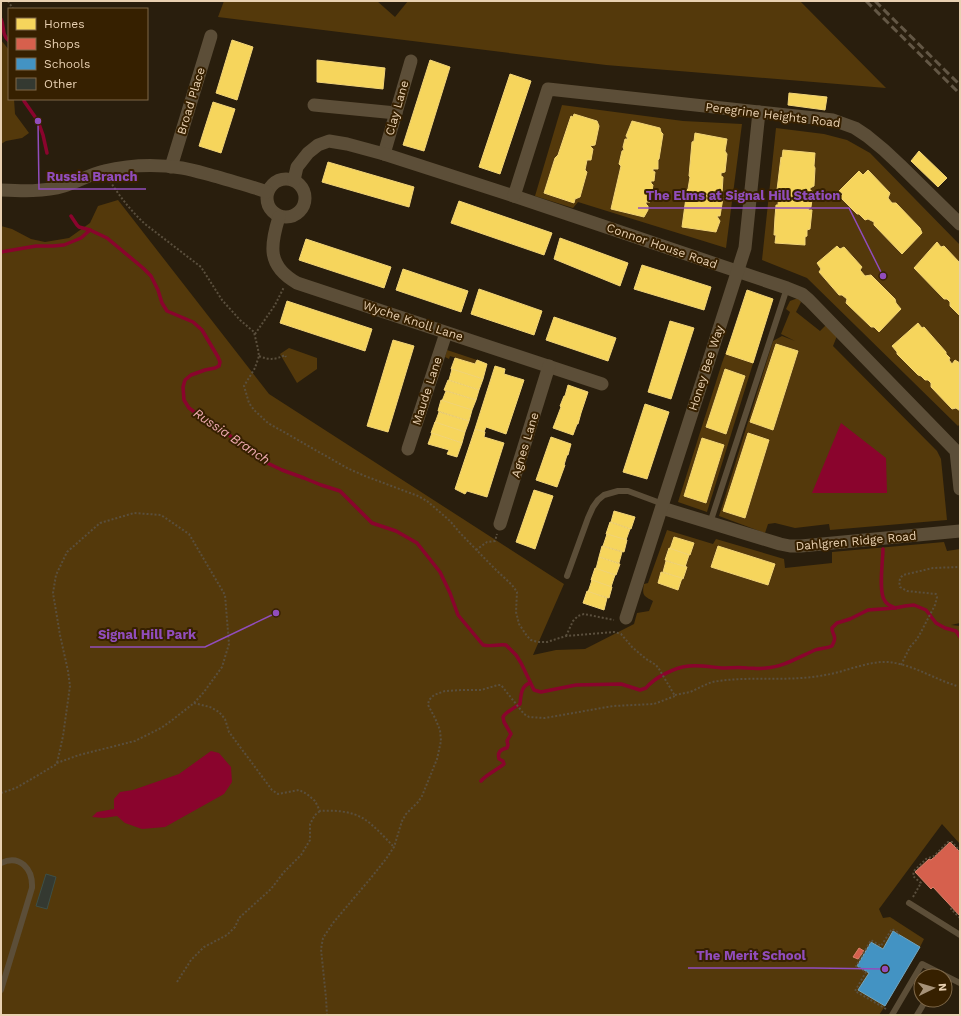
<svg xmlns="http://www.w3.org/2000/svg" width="961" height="1016" font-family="'Work Sans',sans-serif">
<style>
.green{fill:#54390b}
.water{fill:#8a042d}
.homes{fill:#f6d55c;stroke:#f2d476}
.shops{fill:#d6604d;stroke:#dc826b}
.schools{fill:#4393c3;stroke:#75a6be}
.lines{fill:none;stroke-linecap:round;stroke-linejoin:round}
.stream{stroke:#8a042d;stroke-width:3.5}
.building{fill:#343931;stroke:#3d4f47}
.path{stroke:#5a4f3d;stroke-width:2;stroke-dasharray:2 2;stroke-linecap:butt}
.service{stroke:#5c4e38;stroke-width:6}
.minor{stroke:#5c4e38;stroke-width:13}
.rail{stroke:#635745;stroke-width:3;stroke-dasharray:8 4;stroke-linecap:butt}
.labels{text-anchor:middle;stroke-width:4;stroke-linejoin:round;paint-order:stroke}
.street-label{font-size:12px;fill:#e9d1b2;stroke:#362000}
.water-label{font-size:13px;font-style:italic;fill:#eda9ae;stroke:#362000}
.leader{fill:none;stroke:#914dbc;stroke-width:1.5}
.callout-dot{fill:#914dbc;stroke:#362000;stroke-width:1.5}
.callout-label{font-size:13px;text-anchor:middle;font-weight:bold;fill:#914dbc;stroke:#362000;stroke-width:4;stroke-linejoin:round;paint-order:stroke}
</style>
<rect width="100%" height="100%" fill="#291e0d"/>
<!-- green -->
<g class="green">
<polygon points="224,1 377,1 395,17 408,1 800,1 886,88 606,65 218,17"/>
<polygon points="1,40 9,50 9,99 14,99 15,114 29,133 22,138 6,141 1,144"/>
<polygon points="562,105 683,121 742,124 726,248 578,202 573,208 535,196"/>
<polygon points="776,128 824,134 847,140 870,153 960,245 960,424 958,426 807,278 762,260"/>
<path d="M118,200L269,394L564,584L533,655L556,650L585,649L634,624L637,613L649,611L653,601C643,596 642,595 644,584L648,583L667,530L713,544L716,539L784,559L785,568L832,563V552L944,542L947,551L960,549V623L951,625L960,626V844L942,824L879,909L883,918L890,917L924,939L920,947L893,931L883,949L871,942L869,973L859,990L885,1006L879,1015H1V226L12,229L31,239L45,242L69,238L90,223L98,206Z"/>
<polygon points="748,292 773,299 707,512 678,502 722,363"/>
<polygon points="798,298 801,302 796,312 820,331 826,325 837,336 833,346 937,451 941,459 947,520 830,530 829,524 795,528 775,523 768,524 765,533 719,516 773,341 782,336 795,341 781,334 790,312 786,309 790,301"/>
<polygon points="289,348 317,358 317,369 297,383 280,354"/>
<polygon points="447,350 477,360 475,364 450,356 449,359 445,357"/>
</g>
<!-- water -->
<g class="water">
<polygon points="841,423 886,458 887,493 812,493"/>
<polygon points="211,751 219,753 231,767 232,782 224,794 165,827 142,829 125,823 117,816 104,818 92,817 97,812 114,809 114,799 120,792 133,790 179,774"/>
</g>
<!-- homes -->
<g class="homes">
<polygon points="232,40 253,47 237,100 216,93"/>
<polygon points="317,60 385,68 383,89 317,82"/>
<polygon points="430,60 450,67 424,151 403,145"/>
<polygon points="510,74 531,81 500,174 479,167"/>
<polygon points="789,93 827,97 825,110 788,105"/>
<polygon points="213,102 235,109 221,153 199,146"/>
<polygon points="574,114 597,121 599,126 595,145 590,146 593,149 591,160 587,160 585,170 587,172 580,197 575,199 574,203 544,193 555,158 558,155 571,116 573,117"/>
<polygon points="632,121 660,128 661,132 663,134 659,159 658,160 658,169 653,169 653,171 655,172 654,181 651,181 651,183 653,185 650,202 646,202 646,204 648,206 648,210 644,217 611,209 621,166 619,164 622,151 624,150 623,147 625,139 628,139 626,136"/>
<polygon points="695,133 727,139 725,151 727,154 725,172 721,173 721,176 723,177 722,194 719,195 718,198 723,198 720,216 717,216 718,218 720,221 716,232 682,227 687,190 688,189 690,177 689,176 692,142 694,141"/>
<polygon points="783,150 815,153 814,166 815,168 814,186 810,188 810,190 813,192 811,207 809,208 808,210 812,210 810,229 807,230 807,236 805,237 805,245 775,243 776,235 774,235 775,217 776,205 778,205 779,191 777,190 781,157 782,158"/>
<polygon points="919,151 947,178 938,187 911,161"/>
<polygon points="328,162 414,187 409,207 322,182"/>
<polygon points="868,170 890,193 888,198 892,203 896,203 920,228 922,233 902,254 874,225 874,222 868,219 865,220 859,214 857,214 840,197 843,194 839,191 859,171 863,175"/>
<polygon points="459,201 552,233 544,255 451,223"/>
<polygon points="560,238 628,263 620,286 554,259"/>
<polygon points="306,239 391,267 384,288 299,260"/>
<polygon points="937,242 941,247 944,246 960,263 960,316 950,306 950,302 947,299 944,299 914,268"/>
<polygon points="837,246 840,249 844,247 862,267 860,270 865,276 871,275 895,299 896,303 901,309 879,332 874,327 871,327 846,303 847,299 842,295 839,295 819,272 821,269 817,263"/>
<polygon points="642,265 711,287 704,310 634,289"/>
<polygon points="403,269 468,291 461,312 396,290"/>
<polygon points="479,289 542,311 534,335 471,314"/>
<polygon points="747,290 773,299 753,363 726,354"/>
<polygon points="287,301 372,329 365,351 280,323"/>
<polygon points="554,317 616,338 608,361 546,340"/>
<polygon points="670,321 694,328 671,399 648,392"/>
<polygon points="918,323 922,328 924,327 946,352 946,354 950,358 949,360 952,364 955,360 960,363 960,411 956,408 952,409 931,387 931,383 928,380 925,380 921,376 918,375 897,354 897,352 892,346"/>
<polygon points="393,340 414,346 388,432 367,426"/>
<polygon points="776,344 798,351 773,430 750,422"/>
<polygon points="455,358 475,364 477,360 487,364 483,379 451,369"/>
<polygon points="495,366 505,369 504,374 524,380 506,434 486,427 484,432 475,429"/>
<polygon points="452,369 483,379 479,390 449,380"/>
<polygon points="725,369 745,376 726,434 706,427"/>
<polygon points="448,380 479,390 476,400 444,390"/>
<polygon points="568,385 588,392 581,413 578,424 577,424 573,435 553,428 561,407 560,406 564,396 565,396"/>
<polygon points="446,391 476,400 472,410 442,401"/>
<polygon points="441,400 472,410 469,421 438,411"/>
<polygon points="645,404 669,412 647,479 623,472"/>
<polygon points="439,412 469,421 465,432 435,423"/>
<polygon points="435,422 465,432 462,443 431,433"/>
<polygon points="475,429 485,432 484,437 504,443 487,497 467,491 465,494 455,489"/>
<polygon points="432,433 462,443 457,457 447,454 449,450 428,444"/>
<polygon points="748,433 769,440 745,518 723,511"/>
<polygon points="551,437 571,444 568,455 567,455 564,465 565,465 557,487 536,480"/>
<polygon points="702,438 724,445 706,503 684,496"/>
<polygon points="534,490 553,496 535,549 516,542"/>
<polygon points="614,511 635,517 631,529 611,522"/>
<polygon points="610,522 630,529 626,540 606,534"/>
<polygon points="607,534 627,540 624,552 603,546"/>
<polygon points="674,537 694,543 690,555 670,549"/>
<polygon points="602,546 622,552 619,563 599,557"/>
<polygon points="718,546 775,564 768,585 711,567"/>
<polygon points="669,548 689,555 685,567 665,560"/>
<polygon points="599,557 620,564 616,575 596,569"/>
<polygon points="666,561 687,567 683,579 663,572"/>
<polygon points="595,568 615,575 611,587 591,580"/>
<polygon points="661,572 682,578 678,590 658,583"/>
<polygon points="592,580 612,587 609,598 588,592"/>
<polygon points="587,591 607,598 604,610 583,603"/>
</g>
<!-- shops -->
<g class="shops">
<polygon points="950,842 960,852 960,916 933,887 931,889 915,872 929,859 931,860"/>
<polygon points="859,948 864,951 858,959 853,957"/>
</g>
<!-- schools -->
<polygon class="schools" points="893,931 920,947 885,1006 858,990 869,973 857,966 871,942 883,949"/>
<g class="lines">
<!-- stream -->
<g class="stream">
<path d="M1,19C5,27 1,34 9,41"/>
<polyline points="24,99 24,101 38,121 43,135 47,153"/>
<path d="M71,216L77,225L79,227L90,230L107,238L143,268L151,276L158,290L162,303L167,311L193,322L202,330L218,357L220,362L219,366L215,368L205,370L191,375L185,380L183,387L184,400L189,408L212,425L226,432L243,448L261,460L282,470L304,478L321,485L340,491L372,523L396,531L417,543L440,572L450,593L458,615L483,645C493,647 497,644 506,645L516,655L521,663L534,690L541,692L576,685L621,684L640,690L646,688C654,678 675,667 689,666C700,665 711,667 722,668C731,668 739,667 747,668C753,668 760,669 766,668C783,667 799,657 815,650C820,648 826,649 832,646C838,635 832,636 832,628L837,623L850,619L868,610L895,608L905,606L914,605L926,610L936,623L945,628L956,631L960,637"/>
<polyline points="1,252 36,246 53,246 64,245 81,238 90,230"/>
<path d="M883,549C883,560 878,593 885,601C887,605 892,606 895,608"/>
<path d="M481,781C487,774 497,770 504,764L503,761L499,759C497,752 501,749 507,748L508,745L507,741L511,734L504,722L503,717C505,713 515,707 520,704C521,695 521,686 530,683"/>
</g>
</g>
<!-- building -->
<polygon class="building" points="46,874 56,877 47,909 36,906"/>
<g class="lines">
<!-- path -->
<g class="path">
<polyline points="8,1 13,9"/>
<path d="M110,181C120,197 131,211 145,224L201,267L222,300L240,320L254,332L258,349L259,356L255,368L244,386L249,403L254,410L268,423L347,468L365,476L418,496L427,501L450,521L460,533L494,568L512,585L517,592L516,612L519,624L527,636L531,640L538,642H547L566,636L614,632L621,634L632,647L646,659L656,665L659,669L675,696L654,704L613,706L545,718L529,717L524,714L501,685H498L481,690H462L445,691L434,695L429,700L428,705L435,718L440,730L441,741L437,759L422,796L418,802L406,814L402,821L394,847L386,859L370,879L333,923L323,938L321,949L326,998L327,1015"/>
<polyline points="255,334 275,305 284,287"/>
<path d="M259,356C269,360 275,360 285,355L286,357"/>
<polyline points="476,550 487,542 495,541 497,534"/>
<polyline points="566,636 573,621 578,616 584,614 614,620"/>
<path d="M901,665L910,647L917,639L921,632L935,605L937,597L936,594L907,591L900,587C899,582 899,579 903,575L933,568L960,567"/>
<path d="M675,695C680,694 685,693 690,692C700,688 708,682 718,681C754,676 790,682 825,675C845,672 867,661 888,662C912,664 934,679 957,686"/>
<path d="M194,703L210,707L219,712L225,719L229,732L272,790L278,794L299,790L307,794L315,801L320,811C334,810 352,811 364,819C375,826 385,838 394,847"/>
<polyline points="1,793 16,788 57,764 57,763 79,755 135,741 161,728 171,721 194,703 204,692 222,667 229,644 225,595 189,534 161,515 134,513 100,523 67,552 56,575 53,593 60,635 68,671 70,686 63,736 57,763"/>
<polyline points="913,897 921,883 913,876 914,871 926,859 934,856 948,842 952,842 960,851"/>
<polyline points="952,908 951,909 960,918"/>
<polyline points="177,982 191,960 204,947 227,935 235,927 239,918 271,889 284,872 301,855 310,840 310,824 315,815 320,811"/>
<polyline points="886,1009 855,991 866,972 856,966 871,940 881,946 892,929 899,933 898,934"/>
</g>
<!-- service -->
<g class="service">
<polyline points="710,523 787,288"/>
<polyline points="567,576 588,518 593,507 598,500 604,495 618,491 628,491 663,504"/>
<path d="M1,863C20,854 33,869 32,888L1,990"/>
<polyline points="909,903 960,935"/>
<polyline points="892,1015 922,964 960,983"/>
<polyline points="917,1015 926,1000"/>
</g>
<!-- minor -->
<g class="minor">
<polyline points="314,105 396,113"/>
<polyline points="384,154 411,61"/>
<polyline points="171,167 211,36"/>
<circle cx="286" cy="198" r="19"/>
<polyline points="294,180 297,167 308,153 318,145 329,141 347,144 384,154 514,196 787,288 802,294 809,300 956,451 960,489"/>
<path d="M1,190C22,191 44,192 64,186C78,182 90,174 104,171C129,165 157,164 182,168C194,170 206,174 218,177C234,182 251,186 267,192"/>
<polyline points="514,196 548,89 833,120 855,128 867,136 884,150 900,165 960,224"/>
<path d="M279,217C270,246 267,266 297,283L602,384"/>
<polyline points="408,449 446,333"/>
<polyline points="662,508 780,544 790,546 801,546 960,531"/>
<polyline points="500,524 549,366"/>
<polyline points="626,618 745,248 759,112"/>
</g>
<!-- rail -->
<g class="rail">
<polyline points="866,1 960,94"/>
<polyline points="875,1 960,85"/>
</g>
</g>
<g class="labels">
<!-- street labels -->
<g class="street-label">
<text transform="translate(191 101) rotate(-73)" y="4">Broad Place</text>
<text transform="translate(397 108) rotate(-74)" y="4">Clay Lane</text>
<text transform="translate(773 115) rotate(7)" y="4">Peregrine Heights Road</text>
<text transform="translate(662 246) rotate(19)" y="4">Connor House Road</text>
<text transform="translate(413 321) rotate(18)" y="4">Wyche Knoll Lane</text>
<text transform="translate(706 368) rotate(-72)" y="4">Honey Bee Way</text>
<text transform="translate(427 391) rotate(-72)" y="4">Maude Lane</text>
<text transform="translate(525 445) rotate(-73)" y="4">Agnes Lane</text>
<text transform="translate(856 541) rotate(-5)" y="4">Dahlgren Ridge Road</text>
</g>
<!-- water labels -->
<g class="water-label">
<text transform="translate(232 436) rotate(34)" y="5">Russia Branch</text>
</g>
</g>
<!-- callouts -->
<path class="leader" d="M38 121L39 189H146M883 276L849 208H638M276 613L205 647H90M885 969L814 968H688"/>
<g class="callout-dot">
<circle cx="38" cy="121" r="4"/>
<circle cx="883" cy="276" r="4"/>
<circle cx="276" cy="613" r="4"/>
<circle cx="885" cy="969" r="4"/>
</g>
<g class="callout-label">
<text x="92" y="181">Russia Branch</text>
<text x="743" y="200">The Elms at Signal Hill Station</text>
<text x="147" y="639">Signal Hill Park</text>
<text x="751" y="960">The Merit School</text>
</g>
<!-- border -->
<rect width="961" height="1016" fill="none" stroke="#e9d1b2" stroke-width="4"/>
<!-- legend -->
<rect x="8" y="8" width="140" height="92" fill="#362000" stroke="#7e6747"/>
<rect x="16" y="18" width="20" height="12" fill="#f6d55c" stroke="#7e6747"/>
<text x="44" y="28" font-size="12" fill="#e9d1b2">Homes</text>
<rect x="16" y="38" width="20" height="12" fill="#d6604d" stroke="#7e6747"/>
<text x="44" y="48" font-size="12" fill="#e9d1b2">Shops</text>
<rect x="16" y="58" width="20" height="12" fill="#4393c3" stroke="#7e6747"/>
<text x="44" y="68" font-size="12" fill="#e9d1b2">Schools</text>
<rect x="16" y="78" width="20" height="12" fill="#343931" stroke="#7e6747"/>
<text x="44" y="88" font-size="12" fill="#e9d1b2">Other</text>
<!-- north arrow -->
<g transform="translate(933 988) rotate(85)"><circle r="19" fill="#362000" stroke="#7e6747"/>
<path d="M0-3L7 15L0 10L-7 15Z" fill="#a69278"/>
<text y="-6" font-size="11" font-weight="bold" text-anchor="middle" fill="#e9d1b2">N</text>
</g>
</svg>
